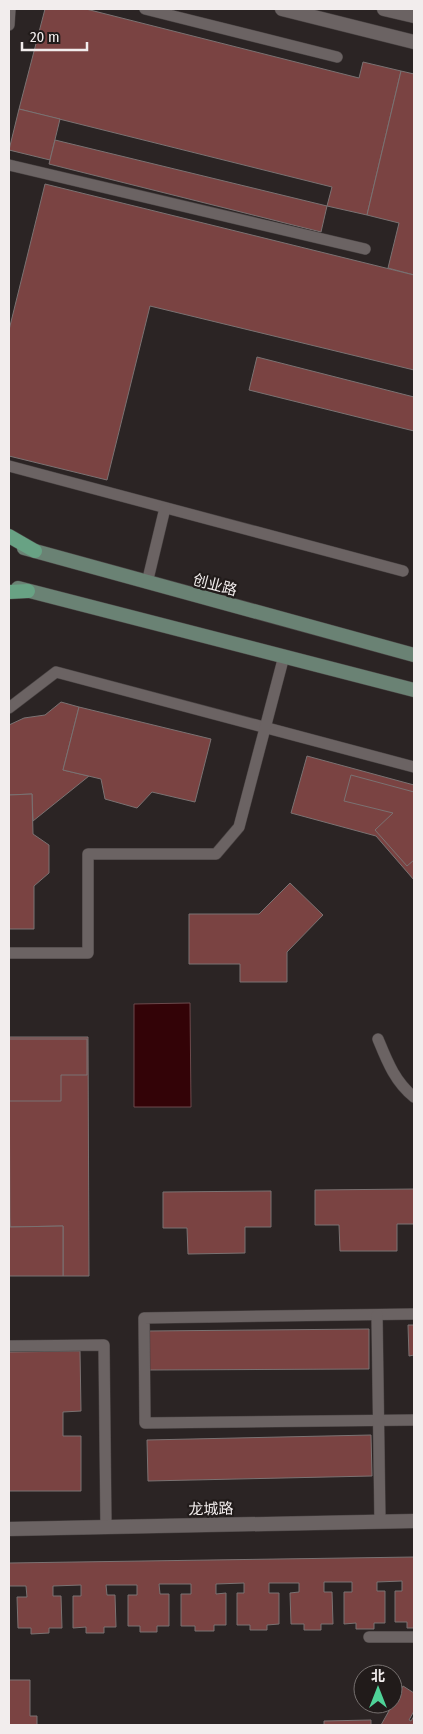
<svg xmlns="http://www.w3.org/2000/svg" width="423" height="1734" font-family="'Fira Sans Condensed','Noto Sans SC',sans-serif">
<style>
.water{fill:#330307;stroke:#6c494c}
.building{fill:#7a4342;stroke:#7a7272}
.lines{fill:none;stroke-linecap:round;stroke-linejoin:round}
.service-casing{stroke:#494343;stroke-width:12}
.tertiary-casing{stroke:#494343;stroke-width:15}
.secondary-casing{stroke:#494343;stroke-width:15}
.primary-casing{stroke:#494343;stroke-width:15}
.service{stroke:#6b6363;stroke-width:11}
.tertiary{stroke:#6b6363;stroke-width:14}
.secondary{stroke:#6a8274;stroke-width:14}
.primary{stroke:#68a284;stroke-width:14}
.labels{text-anchor:middle;stroke-width:4.5;stroke-linejoin:round;paint-order:stroke}
.street-label{font-size:15px;fill:#f2eded;stroke:#211b1a}
</style>
<rect width="100%" height="100%" fill="#2b2424"/>
<!-- water -->
<polygon class="water" points="190,1003 191,1107 134,1107 134,1004"/>
<!-- building -->
<g class="building">
<polygon points="45,9 86,9 359,78 363,62 401,71 367,215 327,206 332,187 19,109"/>
<polygon points="401,71 414,74 414,275 388,268 399,223 367,215"/>
<polygon points="19,109 60,119 50,160 9,150"/>
<polygon points="55,140 327,206 321,232 49,164"/>
<polygon points="45,184 414,275 414,370 150,306 107,480 9,456 9,330"/>
<polygon points="257,357 414,397 414,431 249,390"/>
<polygon points="61,702 79,707 63,770 89,776 33,821 32,794 9,795 9,725 24,718 45,715"/>
<polygon points="79,707 211,739 195,802 152,792 137,808 105,799 101,779 63,770"/>
<polygon points="307,756 414,785 414,880 376,836 291,813"/>
<polygon points="351,775 414,792 414,860 407,866 375,830 393,813 344,801"/>
<polygon points="32,794 33,834 49,845 49,873 34,886 34,929 9,929 9,795"/>
<polygon points="290,883 323,915 287,952 287,982 240,982 240,964 189,964 189,914 259,914"/>
<polygon points="9,1037 88,1037 89,1276 63,1276 63,1226 10,1227"/>
<polygon points="9,1039 87,1039 87,1075 61,1075 61,1101 9,1101"/>
<polygon points="414,1189 414,1224 397,1224 397,1251 340,1251 339,1225 315,1225 315,1190"/>
<polygon points="271,1191 271,1227 245,1227 245,1253 188,1254 187,1228 163,1228 163,1192"/>
<polygon points="9,1207 10,1227 63,1226 63,1276 9,1276"/>
<polygon points="408,1325 414,1325 414,1355 409,1356"/>
<polygon points="369,1329 369,1369 148,1370 148,1331"/>
<polygon points="80,1351 81,1411 63,1412 63,1436 81,1436 81,1491 9,1491 9,1352"/>
<polygon points="371,1435 372,1476 148,1481 147,1440"/>
<polygon points="414,1557 414,1628 407,1628 407,1622 395,1622 395,1591 402,1591 402,1581 377,1582 377,1591 385,1591 385,1623 374,1623 374,1629 356,1629 356,1623 344,1624 344,1592 352,1592 352,1582 324,1582 324,1592 332,1592 333,1624 321,1624 321,1630 304,1630 304,1624 291,1624 290,1593 299,1592 299,1583 269,1583 269,1593 279,1593 279,1624 267,1625 267,1630 250,1630 250,1625 237,1625 237,1593 244,1593 244,1583 216,1584 216,1594 226,1593 226,1625 214,1625 214,1631 195,1631 195,1626 181,1626 181,1594 191,1594 191,1584 159,1584 160,1594 169,1594 169,1626 157,1626 157,1632 140,1632 140,1626 128,1626 128,1595 137,1595 137,1585 106,1585 107,1595 115,1595 116,1627 104,1627 104,1633 86,1633 86,1627 73,1628 73,1596 81,1596 81,1585 53,1586 53,1596 61,1596 62,1628 49,1628 49,1633 31,1634 31,1628 18,1628 17,1597 27,1597 26,1586 9,1586 9,1563"/>
<polygon points="9,1680 30,1680 30,1716 37,1716 37,1725 9,1725"/>
<polygon points="403,1686 414,1693 414,1711 409,1720 411,1721 414,1716 414,1725 381,1725"/>
<polygon points="371,1720 371,1725 324,1725 324,1721"/>
</g>
<g class="lines">
<defs>
<g id="service">
<polyline points="145,9 337,57"/>
<polyline points="9,25 10,9"/>
<polyline points="9,165 365,249"/>
<polyline points="9,466 403,571"/>
<polyline points="147,583 165,508"/>
<polyline points="9,708 56,672 414,767"/>
<polyline points="9,953 88,953 88,854 216,854 239,827 284,656"/>
<path d="M378,1039C387,1061 395,1082 414,1097"/>
<polyline points="414,1314 144,1318 145,1423 414,1420"/>
<polyline points="377,1315 380,1522"/>
<polyline points="9,1346 104,1345 106,1527"/>
<polyline points="369,1637 414,1637"/>
</g>
<g id="tertiary">
<polyline points="282,9 414,42"/>
<polyline points="384,9 414,16"/>
<polyline points="9,1529 414,1521"/>
</g>
<g id="secondary">
<polyline points="24,548 414,655"/>
<polyline points="18,588 414,690"/>
</g>
<g id="primary">
<polyline points="9,536 35,551"/>
<polyline points="9,592 28,591"/>
</g>
</defs>
<!-- service casing -->
<use href="#service" class="service-casing"/>
<!-- tertiary casing -->
<use href="#tertiary" class="tertiary-casing"/>
<!-- secondary casing -->
<use href="#secondary" class="secondary-casing"/>
<!-- primary casing -->
<use href="#primary" class="primary-casing"/>
<!-- service -->
<use href="#service" class="service"/>
<!-- tertiary -->
<use href="#tertiary" class="tertiary"/>
<!-- secondary -->
<use href="#secondary" class="secondary"/>
<!-- primary -->
<use href="#primary" class="primary"/>
</g>
<g class="labels">
<!-- street labels -->
<g class="street-label">
<text transform="translate(215 585) rotate(15)" y="5">创业路</text>
<text transform="translate(211 1509) rotate(-1)" y="5">龙城路</text>
</g>
</g>
<!-- border -->
<rect width="423" height="1734" fill="none" stroke="#f2eded" stroke-width="20"/>
<!-- north arrow -->
<g transform="translate(378 1689)"><circle r="24" fill="#211b1a" stroke="#756f6e"/>
<path d="M0-4L9 19L0 12L-9 19Z" fill="#4fd398"/>
<text y="-8" font-size="14" font-weight="bold" text-anchor="middle" fill="#f2eded">北</text>
</g>
<!-- scale -->
<path d="M22 42v8h65v-8" fill="none" stroke="#f2eded" stroke-width="2.5"/>
<text x="30" y="42" font-size="15" fill="#f2eded" stroke="#211b1a" stroke-width="4" paint-order="stroke">20 m</text>
</svg>
